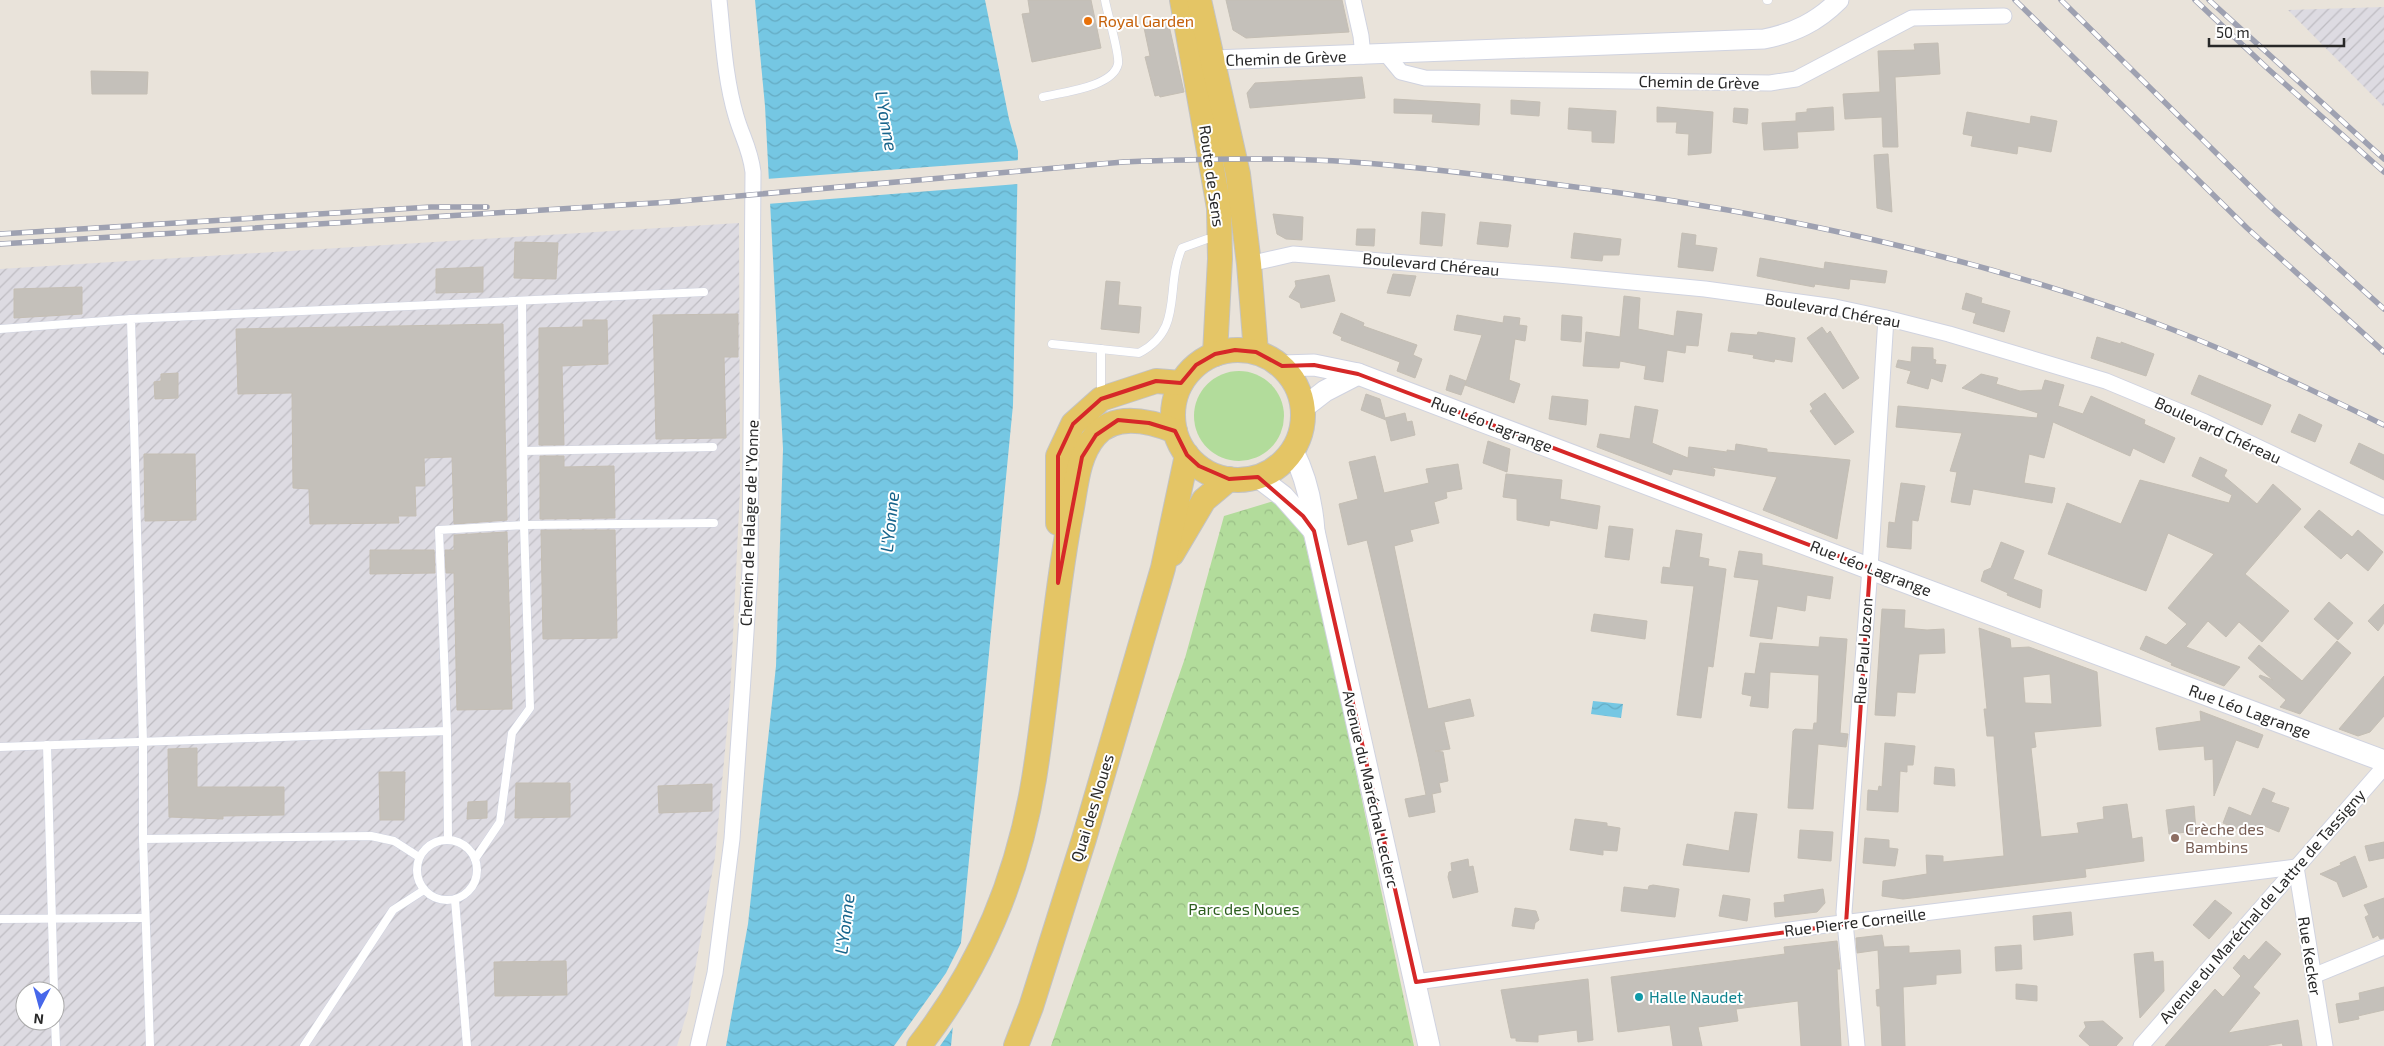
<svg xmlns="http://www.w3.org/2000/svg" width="2384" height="1046" font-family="'Exo 2',sans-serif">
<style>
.industrial{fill:url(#industrial-furrows);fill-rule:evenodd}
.grass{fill:#b2dc9b}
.park{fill:url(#park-crowns)}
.water{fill:url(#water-waves)}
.pier{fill:#e9e3da}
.building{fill:#c4c0ba;stroke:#c4beb4;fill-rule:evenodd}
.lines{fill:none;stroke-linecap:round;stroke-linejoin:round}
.service-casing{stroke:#d0d3e0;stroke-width:9}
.minor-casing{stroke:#d0d3e0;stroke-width:17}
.tertiary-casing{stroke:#d0d3e0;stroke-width:21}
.secondary-casing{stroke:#d0d3e0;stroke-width:23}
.primary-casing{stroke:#c3c3c3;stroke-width:26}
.service{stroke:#fff;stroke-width:8}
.minor{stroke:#fff;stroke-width:15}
.tertiary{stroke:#fff;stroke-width:19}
.secondary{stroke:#fff;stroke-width:21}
.primary{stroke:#e4c565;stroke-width:24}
.rail-casing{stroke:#9ea1b1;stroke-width:5.5}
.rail{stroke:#fff;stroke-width:4;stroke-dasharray:11;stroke-linecap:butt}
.marked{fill:none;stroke:#d62828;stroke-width:4;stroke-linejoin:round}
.food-dot{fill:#e8710a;stroke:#fff;stroke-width:2}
.education-dot{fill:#8d6e63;stroke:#fff;stroke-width:2}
.culture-dot{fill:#0f9aa8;stroke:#fff;stroke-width:2}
.labels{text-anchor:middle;stroke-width:4;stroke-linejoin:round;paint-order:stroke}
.food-label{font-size:16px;fill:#c56008;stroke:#fff;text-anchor:start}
.street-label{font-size:16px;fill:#282828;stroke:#fff}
.education-label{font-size:16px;fill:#785e54;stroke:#fff;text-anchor:start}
.park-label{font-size:16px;fill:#2d5e1f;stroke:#fff}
.culture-label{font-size:16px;fill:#0d838f;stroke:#fff;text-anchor:start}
.water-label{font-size:18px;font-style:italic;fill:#18658c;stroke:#fff}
</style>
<defs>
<pattern id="industrial-furrows" width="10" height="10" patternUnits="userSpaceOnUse" patternTransform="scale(1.25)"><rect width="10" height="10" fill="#dddbe2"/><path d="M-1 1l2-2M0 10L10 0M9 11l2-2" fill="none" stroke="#bebcc2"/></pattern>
<pattern id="park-crowns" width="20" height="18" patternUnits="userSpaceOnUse" patternTransform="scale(1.25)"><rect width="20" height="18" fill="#b2dc9b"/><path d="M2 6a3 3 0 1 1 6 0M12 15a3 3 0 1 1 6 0" fill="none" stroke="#99bd86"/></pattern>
<pattern id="water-waves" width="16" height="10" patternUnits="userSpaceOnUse" patternTransform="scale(1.25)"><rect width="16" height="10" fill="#75c7e3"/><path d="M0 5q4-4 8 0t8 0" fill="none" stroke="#65abc3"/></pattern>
</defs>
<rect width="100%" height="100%" fill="#e9e3da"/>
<!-- industrial -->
<g class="industrial">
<polygon points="2384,7 2384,107 2288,10"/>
<path d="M739,223L740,489L730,697L715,857L688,1009L677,1046H0V269ZM25,991H55V1021H25Z"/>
</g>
<!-- grass -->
<circle class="grass" cx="1239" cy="416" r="45"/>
<!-- park -->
<polygon class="park" points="1294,495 1332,658 1414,1046 1051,1046 1185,658 1224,516"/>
<!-- water -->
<g class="water">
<polygon points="755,0 985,0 1009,119 1018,151 1013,405 951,1046 726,1046 748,924 776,666 783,449 765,106"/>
<polygon points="1593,701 1623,704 1621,718 1591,714"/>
</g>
<!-- pier -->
<g class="pier">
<polygon points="1020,160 1019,184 767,204 766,179"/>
<polygon points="964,937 956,1023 940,1046 894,1046 946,973"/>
</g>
<!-- building -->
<g class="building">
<polygon points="1028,0 1091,0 1101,48 1032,62 1022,14 1030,13"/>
<polygon points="1226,0 1342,0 1349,32 1246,38 1233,30"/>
<polygon points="1168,21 1184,92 1160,97 1159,95 1155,96 1145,57 1150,56 1143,23"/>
<polygon points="1938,43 1940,74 1895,77 1898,147 1883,147 1882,117 1845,119 1843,94 1880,92 1878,51 1915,50 1914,44"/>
<polygon points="91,71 148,72 147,94 92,94"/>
<polygon points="1362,77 1365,98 1250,108 1247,93 1255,83"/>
<polygon points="1394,99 1480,104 1479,125 1432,122 1433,114 1394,113"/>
<polygon points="1511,100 1540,102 1539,116 1511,114"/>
<polygon points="1657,107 1713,112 1711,153 1688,155 1689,134 1676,133 1677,122 1657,122"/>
<polygon points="1833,107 1834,130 1797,132 1798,148 1764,150 1762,123 1796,121 1796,113 1807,112 1807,109"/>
<polygon points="1569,108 1616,111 1614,143 1592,142 1592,131 1568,129"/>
<polygon points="1734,108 1748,109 1747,124 1733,122"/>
<polygon points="1967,112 2030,124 2031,116 2057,121 2051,152 2018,146 2017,154 1971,146 1973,136 1963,134"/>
<polygon points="1888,154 1892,212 1877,208 1874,155"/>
<polygon points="1422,212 1445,214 1442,246 1420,244"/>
<polygon points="1273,214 1303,217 1302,240 1286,239 1277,234"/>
<polygon points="1480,222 1511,225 1508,247 1477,244"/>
<polygon points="1357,229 1375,229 1374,246 1356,245"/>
<polygon points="1574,233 1621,239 1619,255 1603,255 1602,261 1571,258"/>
<polygon points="1682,233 1696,235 1695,245 1717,248 1713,271 1678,267"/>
<polygon points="515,242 558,243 556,279 514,278"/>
<polygon points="1760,258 1824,269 1825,262 1887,271 1885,283 1850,279 1849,289 1815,284 1814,287 1782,281 1757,276"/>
<polygon points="483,267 483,292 436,293 436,269"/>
<polygon points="1393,274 1416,276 1410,296 1387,293"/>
<polygon points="1329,275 1335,301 1301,308 1300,303 1289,297 1296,286 1295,281"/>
<polygon points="1106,281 1120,282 1118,305 1141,307 1139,333 1101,329"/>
<polygon points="82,287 82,314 14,318 14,289"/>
<polygon points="1966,293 1982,298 1981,303 2010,311 2004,332 1973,323 1976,313 1962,309"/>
<polygon points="1624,296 1640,298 1638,329 1674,336 1677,311 1702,314 1698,346 1686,345 1685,353 1667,350 1663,382 1644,379 1646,366 1620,361 1619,368 1583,366 1586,332 1620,337"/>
<polygon points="1341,313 1364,323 1363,326 1417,345 1413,355 1422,359 1415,378 1397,371 1400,362 1341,340 1342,337 1333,333"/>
<polygon points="738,314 738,357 724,357 726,438 656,439 653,315"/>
<polygon points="1457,315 1503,323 1504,316 1520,318 1519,325 1527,326 1525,341 1515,339 1509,380 1520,384 1514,403 1465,385 1482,335 1454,330"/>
<polygon points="1562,315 1582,317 1581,342 1561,340"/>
<polygon points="583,320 607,320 608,364 562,366 564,445 539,445 539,328 583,327"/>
<polygon points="503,324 507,520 454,524 452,457 424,458 425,486 415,486 416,516 398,516 399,523 310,524 309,489 293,488 292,393 238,394 236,329"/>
<polygon points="1822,327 1827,334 1830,331 1859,378 1843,389 1807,338"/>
<polygon points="1758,332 1795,338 1792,362 1775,359 1774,362 1753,358 1754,355 1728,351 1731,333 1757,335"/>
<polygon points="2097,337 2121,344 2121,342 2154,354 2146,376 2091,358"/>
<polygon points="1912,347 1933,348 1933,359 1936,360 1935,364 1946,365 1942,382 1931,378 1928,389 1907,383 1911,371 1896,367 1898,360 1911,362"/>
<polygon points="178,373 178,398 155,399 154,382 161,381 161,374"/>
<polygon points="1981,374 1998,378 1996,384 2020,391 2042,390 2045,380 2064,385 2058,406 2083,414 2091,396 2145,420 2144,424 2175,438 2164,463 2133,448 2130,456 2053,422 2044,458 2029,454 2024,483 2055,488 2052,503 1973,489 1970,505 1951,502 1957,472 1950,471 1962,433 1896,427 1898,406 2037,418 2038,413 1962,388"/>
<polygon points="1450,375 1466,381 1461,395 1446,390"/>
<polygon points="2199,375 2271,405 2262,425 2191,394"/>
<polygon points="1825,393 1854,432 1835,445 1810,411 1813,409 1810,404"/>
<polygon points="1366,394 1380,399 1385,418 1405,413 1407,422 1412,421 1415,435 1391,441 1386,420 1361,410"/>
<polygon points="1552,396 1588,400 1586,425 1549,419"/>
<polygon points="1635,406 1658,410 1652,443 1688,458 1689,447 1727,452 1727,450 1735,451 1736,444 1767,449 1767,452 1850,460 1837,539 1763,510 1777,477 1711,467 1715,470 1714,476 1673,469 1671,475 1597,447 1600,434 1630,439"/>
<polygon points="2299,414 2322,425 2315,442 2291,432"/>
<polygon points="1488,441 1510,449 1507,472 1483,463"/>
<polygon points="2359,443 2384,455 2384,480 2350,463"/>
<polygon points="144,454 195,454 196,520 145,521"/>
<polygon points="540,456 564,456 564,467 614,466 615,518 540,519"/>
<polygon points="1375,456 1384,493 1429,483 1426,469 1458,464 1462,489 1446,492 1447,498 1434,502 1439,523 1410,530 1413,541 1394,546 1428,709 1470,699 1474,716 1444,722 1450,749 1435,751 1443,752 1448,781 1439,783 1441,792 1432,794 1435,812 1409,817 1405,799 1426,795 1418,757 1367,540 1348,545 1339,504 1358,499 1349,462"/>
<polygon points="2200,457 2227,470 2224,476 2257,504 2273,484 2301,509 2245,574 2289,611 2262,642 2239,622 2226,637 2208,621 2186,647 2240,667 2224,686 2171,665 2172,663 2140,649 2146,636 2166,645 2187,624 2168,608 2214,554 2168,533 2146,591 2048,554 2067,503 2121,524 2140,480 2229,503 2232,495 2192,476"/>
<polygon points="1506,474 1562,480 1560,499 1600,506 1597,529 1550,520 1549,526 1517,520 1517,499 1503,497"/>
<polygon points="1901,483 1925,486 1918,521 1912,520 1911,549 1887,547 1889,522 1895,523"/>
<polygon points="2319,510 2352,537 2358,530 2383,552 2368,571 2347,553 2341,559 2304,527"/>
<polygon points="1609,526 1633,529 1629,560 1605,557"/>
<polygon points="541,530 615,530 617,638 543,639"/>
<polygon points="1676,530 1702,534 1699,557 1709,559 1708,566 1726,569 1713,667 1708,666 1701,718 1677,715 1694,586 1661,583 1663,567 1670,568"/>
<polygon points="507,532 512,709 457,710 454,573 446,573 445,550 454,550 454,535"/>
<polygon points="2001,542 2024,551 2013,579 2042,590 2040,608 2007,595 2008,593 1981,581 1984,571 1991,568"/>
<polygon points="370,550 434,550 435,573 370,574"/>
<polygon points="1739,551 1762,554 1762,565 1833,577 1830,599 1807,595 1805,611 1777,606 1772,639 1750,636 1759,580 1734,577"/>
<polygon points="2329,602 2353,623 2338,640 2314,619"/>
<polygon points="2384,604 2384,623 2378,631 2368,621"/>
<polygon points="1882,609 1905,610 1904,628 1927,630 1944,629 1945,653 1919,654 1915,693 1897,692 1895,716 1875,715"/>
<polygon points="1594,614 1647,621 1645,639 1591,631"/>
<path d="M1979,628L2010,639L2011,648L2029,647L2097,672L2101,726L2034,732L2036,747L2031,748L2041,837L2079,833L2077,823L2104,819L2103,807L2127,804L2132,839L2142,837L2144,861L2085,869L2086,877L1903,899L1882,896L1883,881L1927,874L1926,855L1943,856V862L2004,856L1994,736H1987L1984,709H1987ZM2050,674L2052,704L2025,703L2023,677Z"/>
<polygon points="1820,637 1847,639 1840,733 1848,734 1846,747 1818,744 1813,809 1788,808 1793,731 1795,729 1813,730 1814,723 1817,723 1819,675 1770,672 1768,708 1750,706 1752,696 1742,694 1745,673 1755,674 1760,643 1819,647"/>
<polygon points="2337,641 2351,653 2300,714 2280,707 2286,700 2259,677 2260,675 2273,680 2248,658 2259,645 2302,681"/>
<polygon points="2384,676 2384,716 2370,732 2358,736 2339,729"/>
<polygon points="2200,711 2263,735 2258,748 2236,740 2214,796 2213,759 2205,760 2204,746 2159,750 2156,728 2201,721"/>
<polygon points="1885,743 1915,746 1913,765 1907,765 1907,772 1900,771 1898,812 1867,810 1868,790 1878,791 1879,786 1882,787"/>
<polygon points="197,748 197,787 284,787 284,815 223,816 223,819 169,817 168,749"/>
<polygon points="1935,767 1954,769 1955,786 1934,784"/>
<polygon points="379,772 405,772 404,820 380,820"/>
<polygon points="516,783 570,783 570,817 515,818"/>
<polygon points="712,784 712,811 659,813 658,786"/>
<polygon points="2263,788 2275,793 2271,802 2289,808 2279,832 2262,825 2257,837 2223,823 2229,807 2251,816"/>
<polygon points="487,801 487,818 467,819 468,802"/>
<polygon points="2194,806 2196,831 2169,834 2166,810"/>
<polygon points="1735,812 1757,814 1749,872 1683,865 1687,844 1729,851"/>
<polygon points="1575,819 1607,823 1607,826 1620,828 1617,851 1603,850 1603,855 1570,850"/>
<polygon points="1800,830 1833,832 1831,861 1798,858"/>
<polygon points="1865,838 1889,840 1889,848 1898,849 1895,866 1863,863"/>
<polygon points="2384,842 2384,858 2369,861 2365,846"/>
<polygon points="2355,856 2367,887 2343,897 2337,882 2320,874 2341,865 2340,863"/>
<polygon points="1468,859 1469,867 1473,866 1478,892 1453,898 1448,877 1449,872 1452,871 1451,863"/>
<polygon points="1653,885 1679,889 1675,917 1621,911 1624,887 1648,890 1649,886"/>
<polygon points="1823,889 1825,903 1817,912 1775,917 1774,903 1785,902 1784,895"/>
<polygon points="1723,895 1750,899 1747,921 1719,916"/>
<polygon points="2384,898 2384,938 2380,939 2378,935 2373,938 2365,917 2369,915 2364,905"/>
<polygon points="2215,900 2232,913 2209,939 2193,925"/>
<polygon points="1515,908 1536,911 1539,920 1535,923 1534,929 1512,926"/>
<polygon points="2071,912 2073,935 2034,940 2033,916"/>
<polygon points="1882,935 1884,947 1909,946 1909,953 1960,950 1961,973 1936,975 1936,984 1903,987 1905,1046 1882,1046 1880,1006 1877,1006 1876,990 1880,989 1878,950 1857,953 1856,938"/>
<polygon points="1837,941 1840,969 1837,969 1841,1046 1801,1046 1798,1001 1736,1009 1738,1021 1698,1027 1702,1046 1673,1046 1670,1025 1618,1032 1611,977 1785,954 1784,947"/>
<polygon points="2266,941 2281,954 2253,987 2260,993 2228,1033 2298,1020 2302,1046 2283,1046 2282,1043 2264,1046 2165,1046 2215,989 2223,997 2241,976 2233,968 2244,955 2249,960"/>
<polygon points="2021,945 2022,969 1996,971 1995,947"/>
<polygon points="2153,952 2154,962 2163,961 2164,991 2140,1018 2134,954"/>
<polygon points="566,961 567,995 495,996 494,962"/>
<polygon points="1588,979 1593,1040 1578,1042 1577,1030 1538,1035 1538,1042 1516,1041 1516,1038 1511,1038 1501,990"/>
<polygon points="2016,984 2037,986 2037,1001 2016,999"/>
<polygon points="2384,987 2384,1010 2358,1016 2359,1019 2339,1023 2336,1004 2360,1000 2359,993"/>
<polygon points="2103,1021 2123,1038 2116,1046 2090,1046 2079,1036 2086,1027 2084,1022"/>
</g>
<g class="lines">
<defs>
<g id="service">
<polyline points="1767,0 1768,0"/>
<path d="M1043,97C1063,92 1113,87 1118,64C1120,54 1107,13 1105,0"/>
<polyline points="522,301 524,525 714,523"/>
<polyline points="0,329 131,319"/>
<path d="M1052,344L1139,353C1185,329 1164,288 1182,248L1207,239"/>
<polyline points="1101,349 1101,397"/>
<polyline points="524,451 713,447"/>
<polyline points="447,731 439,530 524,525 530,708 512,733 500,822 475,859"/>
<polyline points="47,745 54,991"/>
<polyline points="0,747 447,731 448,839"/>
<polyline points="143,839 150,1046"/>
<circle cx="447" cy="870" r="30"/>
<polyline points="419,857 394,841 371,836 143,839 143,742 131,319 704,292"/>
<polyline points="455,900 467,1046"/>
<polyline points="0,919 145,918"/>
<polyline points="55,1021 56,1046"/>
<polyline points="304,1046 393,910 424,890"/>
</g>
<g id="minor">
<polyline points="1353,0 1361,36 1363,56"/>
<polyline points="1387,55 1401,72 1425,78 1770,83 1796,79 1912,18 2004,16"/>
<polyline points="1249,264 1293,254 1558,275 1705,289 1835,307 1886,318 1949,334 2106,381 2205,422 2384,507"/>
<polyline points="2313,976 2384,947"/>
<polyline points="1416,982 1826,925 2296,867 2325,1046"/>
<path d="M698,1046L715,973L732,839L742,693L750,571L753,172C750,148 742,137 736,116C725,79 723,38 719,0"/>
<polyline points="1857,1046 1844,912 1870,568 1886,318"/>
<polyline points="2141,1046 2384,767"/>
</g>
<path id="tertiary" d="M1214,60L1764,39C1794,33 1817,22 1839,0"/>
<g id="secondary">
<polyline points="1282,366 1314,365 1358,374 1889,576 2384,761"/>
<polyline points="1303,408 1325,391 1358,374"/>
<path d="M1293,451C1306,477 1312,502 1314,531L1429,1046"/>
<polyline points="1258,477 1283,496 1314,531"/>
</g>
<g id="primary">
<polyline points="1182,0 1219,208 1220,259 1215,354"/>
<polyline points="1199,0 1238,174 1249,264 1256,352"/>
<circle cx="1238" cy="415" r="65"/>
<polyline points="1058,523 1058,456 1073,424 1101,399 1156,381 1181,383"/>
<polyline points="1172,554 1204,500 1229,479"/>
<path d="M919,1046C980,968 1018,877 1034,779C1048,692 1054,604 1070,518C1076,491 1076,458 1095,436C1115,412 1150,421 1175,431"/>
<polyline points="1016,1046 1031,1007 1084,839 1163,568 1187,455"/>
</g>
</defs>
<!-- service casing -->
<use href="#service" class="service-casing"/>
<!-- minor casing -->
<use href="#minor" class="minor-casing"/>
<!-- tertiary casing -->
<use href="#tertiary" class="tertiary-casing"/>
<!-- secondary casing -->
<use href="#secondary" class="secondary-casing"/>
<!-- primary casing -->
<use href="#primary" class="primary-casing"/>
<!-- service -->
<use href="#service" class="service"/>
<!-- minor -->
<use href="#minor" class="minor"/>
<!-- tertiary -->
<use href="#tertiary" class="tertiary"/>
<!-- secondary -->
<use href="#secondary" class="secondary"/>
<!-- primary -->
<use href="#primary" class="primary"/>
<defs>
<g id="rail">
<polyline points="2015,0 2247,228 2384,352"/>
<polyline points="2061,0 2273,209 2384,309"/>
<polyline points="2195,0 2267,68 2384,172"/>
<polyline points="2209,0 2384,159"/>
<polyline points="0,234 431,207 487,207"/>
<path d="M0,244L670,202L1123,162C1200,159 1276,157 1352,162C1422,167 1491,176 1560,185C1748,208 1935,247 2114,308C2207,340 2296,382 2384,425"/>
</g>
</defs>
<!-- rail casing -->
<use href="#rail" class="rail-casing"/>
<!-- rail -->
<use href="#rail" class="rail"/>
</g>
<!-- marked area -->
<path class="marked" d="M1235,350L1256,352L1282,366L1314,365L1358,374L1870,568L1846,924L1416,982L1314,531L1303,516L1258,477L1229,479L1199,466L1187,455L1175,431L1149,423L1118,420L1096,435L1082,457L1058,583V456L1073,424L1101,399L1156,381L1181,383L1196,365L1215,354Z"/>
<!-- markers -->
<circle class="food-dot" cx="1088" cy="21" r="5"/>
<circle class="education-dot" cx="2175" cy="838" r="5"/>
<circle class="culture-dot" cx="1639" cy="997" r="5"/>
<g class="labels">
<!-- food labels -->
<g class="food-label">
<text x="1098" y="27">Royal Garden</text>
</g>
<!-- street labels -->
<g class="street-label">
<text transform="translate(1286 58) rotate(-2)" y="6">Chemin de Grève</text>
<text transform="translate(1699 82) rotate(1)" y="6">Chemin de Grève</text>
<text transform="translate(1212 176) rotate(82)" y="6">Route de Sens</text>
<text transform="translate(1431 264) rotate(5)" y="6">Boulevard Chéreau</text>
<text transform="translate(1833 310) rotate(10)" y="6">Boulevard Chéreau</text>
<text transform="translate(1492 424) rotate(21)" y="6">Rue Léo Lagrange</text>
<text transform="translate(2218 430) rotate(25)" y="6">Boulevard Chéreau</text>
<text transform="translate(749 523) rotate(-88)" y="6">Chemin de Halage de l'Yonne</text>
<text transform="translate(1871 568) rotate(21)" y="6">Rue Léo Lagrange</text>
<text transform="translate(1863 651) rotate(-86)" y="6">Rue Paul Jozon</text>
<text transform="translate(2250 711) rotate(20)" y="6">Rue Léo Lagrange</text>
<text transform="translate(1371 789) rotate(77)" y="6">Avenue du Maréchal Leclerc</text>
<text transform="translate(1092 808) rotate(-73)" y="6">Quai des Noues</text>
<text transform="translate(2262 906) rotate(-49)" y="6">Avenue du Maréchal de Lattre de Tassigny</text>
<text transform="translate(1855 922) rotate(-7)" y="6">Rue Pierre Corneille</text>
<text transform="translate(2310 956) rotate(81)" y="6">Rue Kecker</text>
</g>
<!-- education labels -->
<g class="education-label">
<text x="2185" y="835">Crèche des<tspan x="2185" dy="18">Bambins</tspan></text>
</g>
<!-- park labels -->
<g class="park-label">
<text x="1244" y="915">Parc des Noues</text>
</g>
<!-- culture labels -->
<g class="culture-label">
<text x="1649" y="1003">Halle Naudet</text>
</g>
<!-- water labels -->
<g class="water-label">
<text transform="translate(886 121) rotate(80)" y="6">L'Yonne</text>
<text transform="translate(890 522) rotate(-84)" y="6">L'Yonne</text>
<text transform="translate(845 924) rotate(-83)" y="6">L'Yonne</text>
</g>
</g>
<!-- north arrow -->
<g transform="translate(40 1006) rotate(186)"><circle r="24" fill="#ffffff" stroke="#a9a9a9"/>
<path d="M0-4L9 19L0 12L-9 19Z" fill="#4767ea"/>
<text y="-8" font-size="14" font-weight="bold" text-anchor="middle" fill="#282828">N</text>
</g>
<!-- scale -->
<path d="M2209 38v8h135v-8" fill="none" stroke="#282828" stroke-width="2.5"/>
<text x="2216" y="38" font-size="15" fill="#282828" stroke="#ffffff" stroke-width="4" paint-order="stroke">50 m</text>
</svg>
